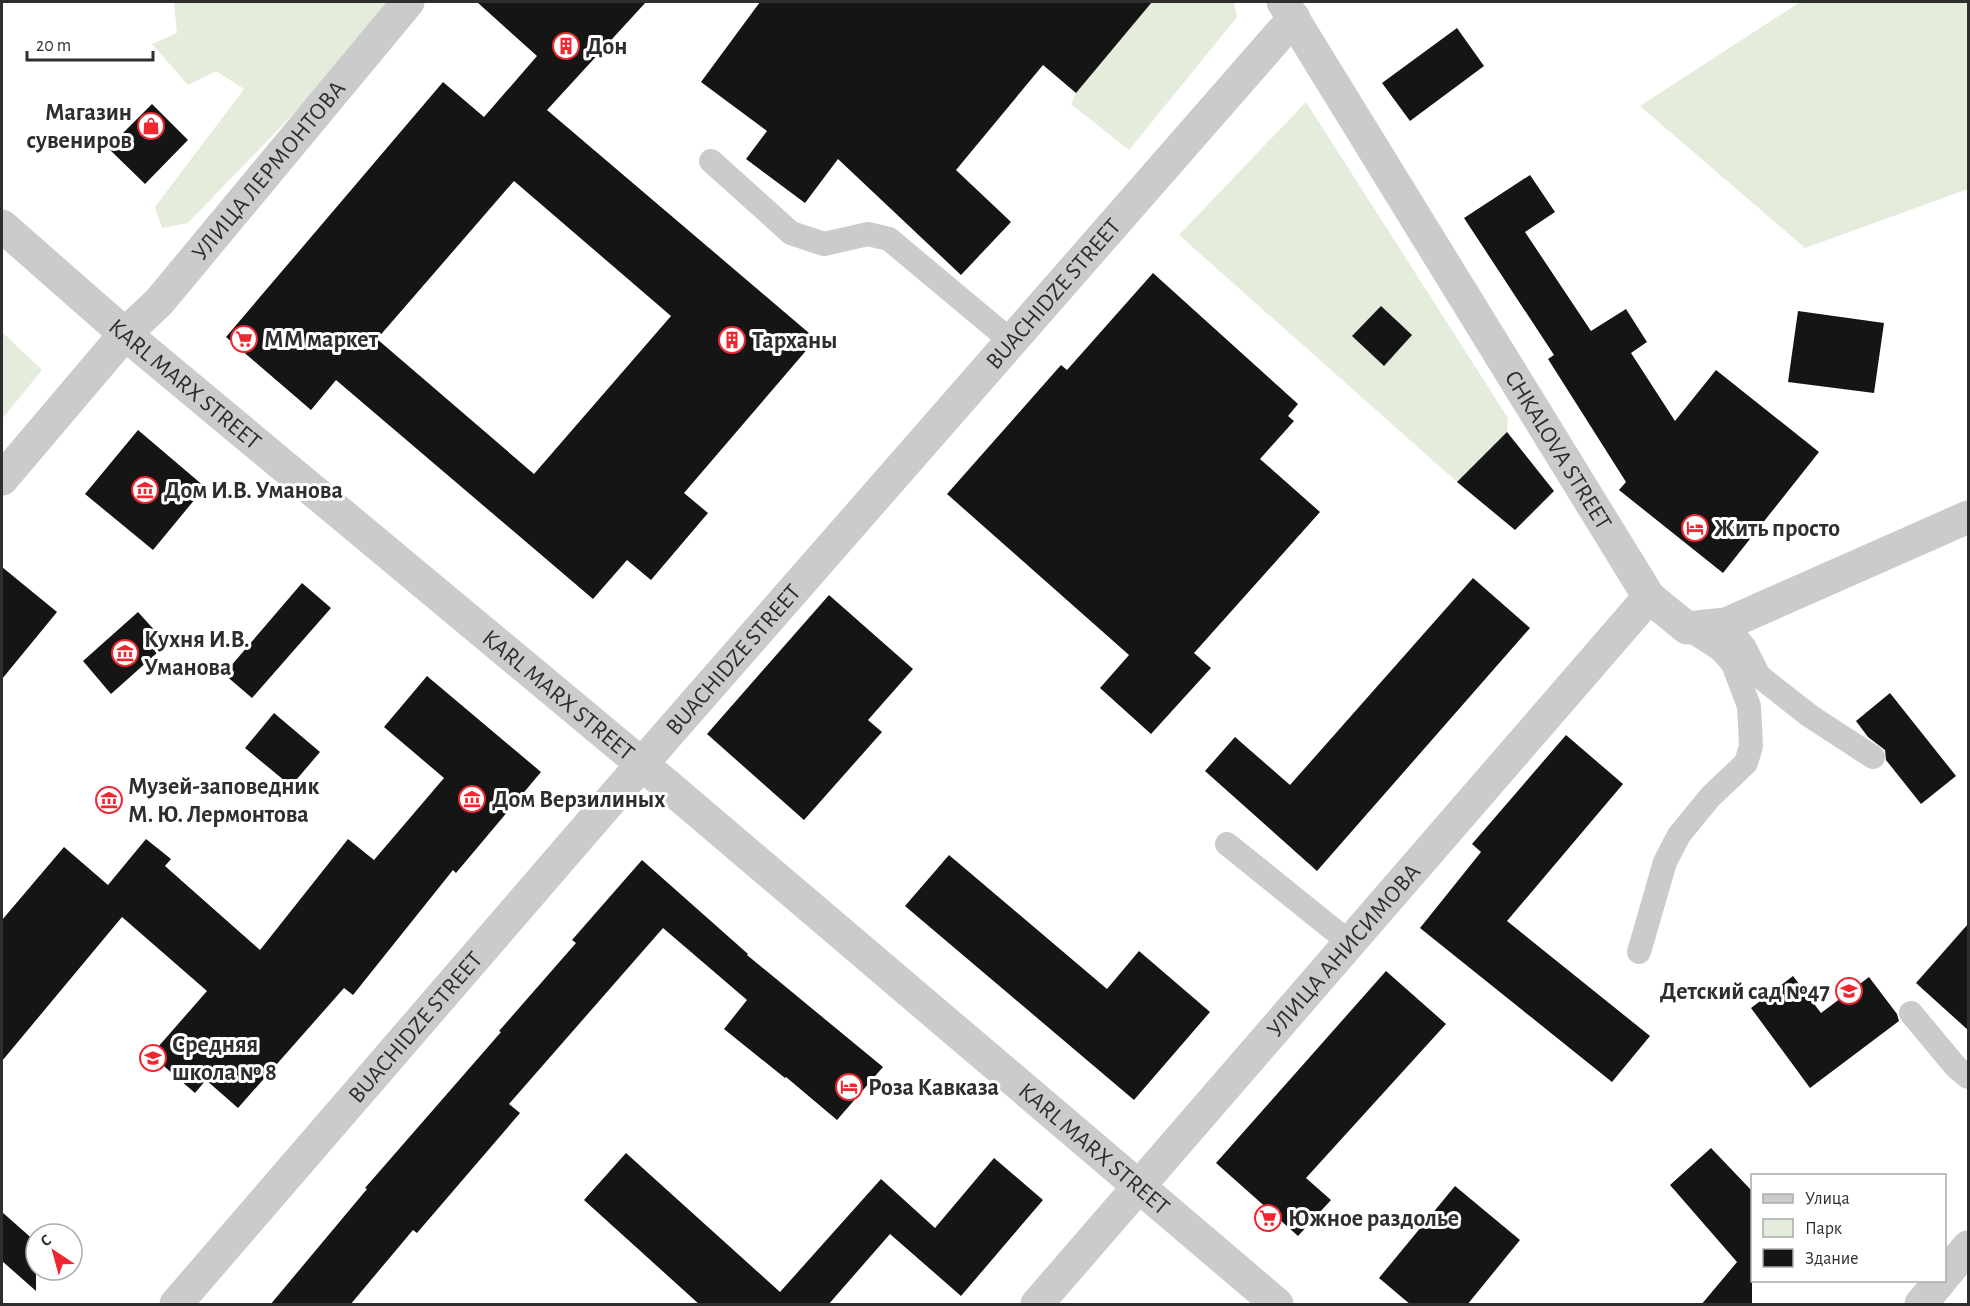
<svg xmlns="http://www.w3.org/2000/svg" width="1970" height="1306" font-family="'Alegreya Sans',sans-serif">
<style>
.green{fill:#e4ecdb}
.building{fill:#151515;fill-rule:evenodd}
.lines{fill:none;stroke-linecap:round;stroke-linejoin:round}
.service{stroke:#cbcbcb;stroke-width:24}
.minor{stroke:#cbcbcb;stroke-width:33}
.tertiary{stroke:#cbcbcb;stroke-width:33}
.labels{text-anchor:middle;stroke-width:6;stroke-linejoin:round;paint-order:stroke}
.poi-label{font-size:24px;font-weight:bold;fill:#2e2e2e;stroke:#fff;text-anchor:start}
.street-label{font-size:24px;fill:#2e2e2e;stroke:#fff}
</style>
<rect width="100%" height="100%" fill="#fff"/>
<!-- green -->
<g class="green">
<polygon points="174,2 390,2 377,27 188,223 162,228 155,207 244,89 216,71 188,85 152,44 177,33"/>
<polygon points="1152,2 1234,2 1237,17 1129,150 1071,104 1076,93"/>
<polygon points="1800,2 1968,2 1968,189 1805,248 1640,106"/>
<polygon points="1306,102 1508,418 1507,432 1457,482 1179,235"/>
<polygon points="2,332 42,370 2,419"/>
</g>
<!-- building -->
<g class="building">
<path d="M477,2H646L547,110L816,339L684,493L708,513L651,580L627,560L593,599L336,380L311,410L226,337L443,82L484,117L537,56ZM514,181L671,316L534,474L377,339Z"/>
<polygon points="760,2 1152,2 1076,93 1043,65 956,170 1011,222 961,275 838,159 805,203 746,159 767,131 701,82"/>
<polygon points="1457,28 1484,66 1410,121 1382,83"/>
<polygon points="152,104 188,140 145,184 108,148"/>
<polygon points="1530,175 1555,212 1525,232 1591,331 1626,309 1647,342 1631,353 1675,421 1716,370 1819,452 1723,573 1619,490 1626,482 1548,359 1554,355 1464,218"/>
<polygon points="1153,273 1298,404 1288,416 1294,421 1260,459 1320,512 1194,653 1211,668 1151,734 1100,688 1129,655 947,494 1061,365 1067,370"/>
<polygon points="1381,306 1412,335 1384,366 1352,336"/>
<polygon points="1798,311 1884,323 1874,393 1788,382"/>
<polygon points="138,430 205,487 153,550 85,494"/>
<polygon points="1507,432 1554,491 1515,530 1457,482"/>
<polygon points="2,567 57,612 2,679"/>
<polygon points="1473,578 1530,628 1317,871 1205,771 1235,737 1290,785"/>
<polygon points="302,583 331,608 252,698 224,674"/>
<polygon points="829,595 913,669 868,720 882,732 804,820 707,734"/>
<polygon points="138,612 167,644 111,694 83,661"/>
<polygon points="427,676 541,772 456,873 453,870 353,995 344,988 238,1108 206,1080 195,1093 151,1055 207,991 122,917 2,1061 2,920 64,847 108,885 146,839 171,859 165,866 260,950 348,839 374,860 444,778 384,727"/>
<polygon points="1890,693 1956,776 1921,804 1886,760 1885,750 1868,737 1856,721"/>
<polygon points="274,713 320,752 291,786 245,748"/>
<polygon points="1566,735 1623,784 1507,921 1650,1036 1612,1082 1420,928 1481,852 1472,844"/>
<polygon points="949,855 1107,989 1139,951 1210,1012 1134,1100 905,906"/>
<polygon points="642,860 748,954 747,955 883,1067 837,1120 786,1077 785,1078 724,1029 747,1000 663,928 509,1104 520,1113 417,1233 413,1230 350,1305 270,1305 367,1189 365,1188 501,1032 499,1031 576,943 572,940"/>
<polygon points="1968,924 1968,1030 1916,983"/>
<polygon points="1386,971 1446,1024 1306,1178 1331,1200 1298,1236 1216,1163"/>
<polygon points="1793,976 1821,1013 1869,977 1897,1014 1899,1021 1810,1088 1751,1008"/>
<polygon points="1711,1148 1752,1191 1752,1305 1701,1305 1737,1262 1670,1185"/>
<polygon points="626,1153 780,1292 881,1179 935,1228 994,1158 1043,1200 961,1296 890,1234 828,1305 700,1305 584,1200"/>
<polygon points="1455,1186 1520,1240 1467,1305 1411,1305 1379,1278"/>
<polygon points="2,1212 36,1242 36,1291 2,1261"/>
</g>
<g class="lines">
<!-- service -->
<g class="service">
<polyline points="711,161 791,233 824,244 868,234 889,239 1011,341"/>
<polyline points="1726,624 1745,648 1759,676 1810,716 1873,757"/>
<polyline points="1227,844 1350,943"/>
<polyline points="1639,952 1665,862 1679,835 1711,796 1746,763 1751,746 1749,706 1733,664 1721,650 1687,628"/>
<polyline points="1911,1013 1956,1067 1968,1077"/>
</g>
<!-- minor -->
<g class="minor">
<path id="s1" d="M1283,2L1649,597L1687,628L1726,624L1968,517"/>
<path id="s2" d="M2,479L125,334L159,302L408,2"/>
<polyline points="1944,1276 1968,1247"/>
<path id="s3" d="M176,1304L667,735L1294,18"/>
<path id="s4" d="M1037,1304L1649,597"/>
<polyline points="1921,1304 1941,1280"/>
</g>
<!-- tertiary -->
<path class="tertiary" id="s5" d="M2,226L125,334L668,786L1277,1304"/>
</g>
<!-- icons -->
<defs>
<symbol id="building-ring" viewBox="-11 -11 22 22"><circle r="9.5" fill="#fff" stroke="#ef2730" stroke-width="1.5"/><path d="M-4-6H4V6H1V3H-1V6H-4ZM-2.5-4.3h1.7v1.8h-1.7ZM.8-4.3h1.7v1.8H.8ZM-2.5-1h1.7V.8h-1.7ZM.8-1h1.7V.8H.8Z" fill="#ef2730"/></symbol>
<symbol id="shop-ring" viewBox="-11 -11 22 22"><circle r="9.5" fill="#fff" stroke="#ef2730" stroke-width="1.5"/><path d="M-5-2.5h2.3a2.7 3.5 0 0 1 5.4 0H5L5.5 6h-11ZM-1.5-2.5h3a1.5 2.3 0 0 0-3 0Z" fill="#ef2730"/></symbol>
<symbol id="supermarket-ring" viewBox="-11 -11 22 22"><circle r="9.5" fill="#fff" stroke="#ef2730" stroke-width="1.5"/><path d="M-6-5.5h2.5l.6 2H6L4.5 2H-2.5L-4.4-4H-6ZM-1.5 3.2a1.3 1.3 0 1 0 .1 0ZM3 3.2a1.3 1.3 0 1 0 .1 0Z" fill="#ef2730"/></symbol>
<symbol id="museum-ring" viewBox="-11 -11 22 22"><circle r="9.5" fill="#fff" stroke="#ef2730" stroke-width="1.5"/><path d="M0-6L6-3V-2H-6V-3ZM-5-1h2V3h-2ZM-1-1h2V3h-2ZM3-1h2V3H3ZM-6 4H6V6H-6Z" fill="#ef2730"/></symbol>
<symbol id="hotel-ring" viewBox="-11 -11 22 22"><circle r="9.5" fill="#fff" stroke="#ef2730" stroke-width="1.5"/><path d="M-6-4.5h1.5V1H6V5H4.5V3h-9V5H-6ZM-4 0a1.8 1.8 0 1 1 3.6 0ZM.5 0V-2.5h3Q6-2.5 6 0Z" fill="#ef2730"/></symbol>
<symbol id="school-ring" viewBox="-11 -11 22 22"><circle r="9.5" fill="#fff" stroke="#ef2730" stroke-width="1.5"/><path d="M0-5L7-2L0 1L-7-2ZM-4 1L0 2.5L4 1V4Q0 6-4 4Z" fill="#ef2730"/></symbol>
</defs>
<g fill-rule="evenodd">
<use href="#building-ring" x="551" y="31" width="30" height="30"/>
<use href="#shop-ring" x="136" y="111" width="30" height="30"/>
<use href="#supermarket-ring" x="229" y="324" width="30" height="30"/>
<use href="#building-ring" x="717" y="325" width="30" height="30"/>
<use href="#museum-ring" x="130" y="475" width="30" height="30"/>
<use href="#hotel-ring" x="1680" y="513" width="30" height="30"/>
<use href="#museum-ring" x="110" y="638" width="30" height="30"/>
<use href="#museum-ring" x="457" y="784" width="30" height="30"/>
<use href="#museum-ring" x="94" y="785" width="30" height="30"/>
<use href="#school-ring" x="1834" y="976" width="30" height="30"/>
<use href="#school-ring" x="138" y="1043" width="30" height="30"/>
<use href="#hotel-ring" x="834" y="1072" width="30" height="30"/>
<use href="#supermarket-ring" x="1253" y="1203" width="30" height="30"/>
</g>
<g class="labels">
<!-- poi labels -->
<g class="poi-label">
<text x="586" y="54">Дон</text>
<text x="132" y="120" text-anchor="end">Магазин<tspan x="132" dy="28">сувениров</tspan></text>
<text x="264" y="347">ММ маркет</text>
<text x="752" y="348">Тарханы</text>
<text x="164" y="498">Дом И.В. Уманова</text>
<text x="1714" y="536">Жить просто</text>
<text x="144" y="647">Кухня И.В.<tspan x="144" dy="28">Уманова</tspan></text>
<text x="128" y="794">Музей-заповедник<tspan x="128" dy="28">М. Ю. Лермонтова</tspan></text>
<text x="492" y="807">Дом Верзилиных</text>
<text x="1830" y="999" text-anchor="end">Детский сад №47</text>
<text x="172" y="1052">Средняя<tspan x="172" dy="28">школа № 8</tspan></text>
<text x="868" y="1095">Роза Кавказа</text>
<text x="1288" y="1226">Южное раздолье</text>
</g>
<!-- street labels -->
<g class="street-label">
<text dy="8" stroke="none"><textPath href="#s2" startOffset="408">УЛИЦА ЛЕРМОНТОВА</textPath></text>
<text dy="8" stroke="none"><textPath href="#s3" startOffset="1338">BUACHIDZE STREET</textPath></text>
<text dy="8" stroke="none"><textPath href="#s5" startOffset="242">KARL MARX STREET</textPath></text>
<text dy="8" stroke="none"><textPath href="#s1" startOffset="526">CHKALOVA STREET</textPath></text>
<text dy="8" stroke="none"><textPath href="#s3" startOffset="852">BUACHIDZE STREET</textPath></text>
<text dy="8" stroke="none"><textPath href="#s5" startOffset="728">KARL MARX STREET</textPath></text>
<text dy="8" stroke="none"><textPath href="#s4" startOffset="468">УЛИЦА АНИСИМОВА</textPath></text>
<text dy="8" stroke="none"><textPath href="#s3" startOffset="366">BUACHIDZE STREET</textPath></text>
<text dy="8" stroke="none"><textPath href="#s5" startOffset="1430">KARL MARX STREET</textPath></text>
</g>
</g>
<!-- border -->
<rect width="1970" height="1306" fill="none" stroke="#2e2e2e" stroke-width="6"/>
<!-- legend -->
<rect x="1751" y="1174" width="195" height="108" fill="#ffffff" stroke="#ababab" stroke-width="1.5"/>
<rect x="1763" y="1194" width="30" height="9" fill="#cbcbcb" stroke="#ababab" stroke-width="1.5"/>
<text x="1805" y="1204" font-size="18" fill="#2e2e2e">Улица</text>
<rect x="1763" y="1219" width="30" height="18" fill="#e4ecdb" stroke="#ababab" stroke-width="1.5"/>
<text x="1805" y="1234" font-size="18" fill="#2e2e2e">Парк</text>
<rect x="1763" y="1249" width="30" height="18" fill="#151515" stroke="#ababab" stroke-width="1.5"/>
<text x="1805" y="1264" font-size="18" fill="#2e2e2e">Здание</text>
<!-- north arrow -->
<g transform="translate(54 1252) rotate(324)"><circle r="28" fill="#ffffff" stroke="#ababab" stroke-width="1.5"/>
<path d="M0-4.5L10 22L0 15L-10 22Z" fill="#ef2730"/>
<text y="-9" font-size="16" font-weight="bold" text-anchor="middle" fill="#2e2e2e">С</text>
</g>
<!-- scale -->
<path d="M27 51v9h126v-9" fill="none" stroke="#2e2e2e" stroke-width="3"/>
<text x="36" y="51" font-size="18" fill="#2e2e2e" stroke="#ffffff" stroke-width="4.5" paint-order="stroke">20 m</text>
</svg>
